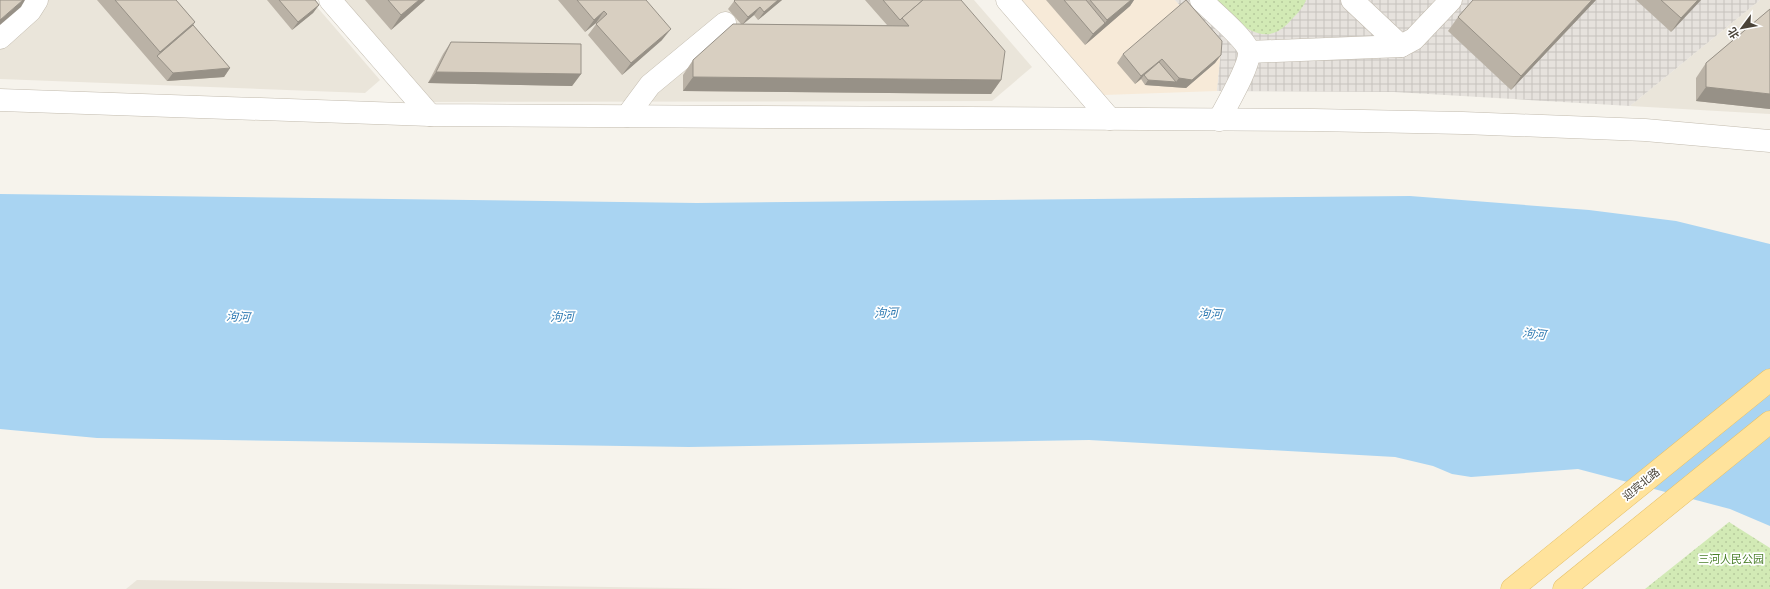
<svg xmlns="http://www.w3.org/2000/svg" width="1770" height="589" font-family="'Fira Sans Condensed','Noto Sans SC',sans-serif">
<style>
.residential{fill:#eae5da}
.commercial{fill:#f7ead8}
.industrial{fill:url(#industrial-grid)}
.grass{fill:url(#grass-dots)}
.water{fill:#a9d4f2}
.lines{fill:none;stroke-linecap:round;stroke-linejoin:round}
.minor-casing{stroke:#c2bbae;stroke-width:23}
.major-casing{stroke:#e6c16a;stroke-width:23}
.minor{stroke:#fff;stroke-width:22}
.major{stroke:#ffe39c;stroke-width:22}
.wall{fill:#bab2a6}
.shaded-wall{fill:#979187}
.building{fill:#d8cfc1;stroke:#979187}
.labels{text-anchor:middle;stroke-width:3.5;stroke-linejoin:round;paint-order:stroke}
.street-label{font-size:11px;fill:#4b4439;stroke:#fff}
.park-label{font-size:11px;fill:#4a7f2a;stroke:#fff}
.water-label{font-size:12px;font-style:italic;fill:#2e7ab2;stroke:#fff}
</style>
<defs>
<pattern id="industrial-grid" width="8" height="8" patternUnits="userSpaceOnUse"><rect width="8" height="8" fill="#e6e2dd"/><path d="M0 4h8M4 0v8" fill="none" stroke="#c7c3be"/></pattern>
<pattern id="grass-dots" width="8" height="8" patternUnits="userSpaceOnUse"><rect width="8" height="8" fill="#d2eab5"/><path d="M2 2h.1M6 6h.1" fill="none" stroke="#b6ca9c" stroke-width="1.8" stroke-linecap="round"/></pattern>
</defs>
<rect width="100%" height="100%" fill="#f6f3ec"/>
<!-- residential -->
<g class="residential">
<polygon points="0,0 311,0 380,80 365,93 0,79"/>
<polygon points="341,0 974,0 1032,67 992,101 428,102"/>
<polygon points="1760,0 1770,0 1770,114 1630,106"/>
<polygon points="137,580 744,589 126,589"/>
</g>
<!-- commercial -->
<polygon class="commercial" points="1022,0 1175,0 1221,50 1217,91 1104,95"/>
<!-- industrial -->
<polygon class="industrial" points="1175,0 1760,0 1630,106 1394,92 1217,91 1221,50"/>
<!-- grass -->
<g class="grass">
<path d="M1214,0H1306C1303,8 1297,14 1291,20C1263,53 1237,21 1214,0Z"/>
<polygon points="1729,522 1770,548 1770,589 1645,589"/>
</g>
<!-- water -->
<polygon class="water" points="0,194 697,203 1410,196 1589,210 1676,221 1770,244 1770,526 1730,509 1578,469 1471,477 1452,474 1433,466 1395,457 1089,440 689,447 97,438 0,429"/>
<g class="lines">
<defs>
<g id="minor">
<polyline points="330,0 430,115"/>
<polyline points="1007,0 1110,119"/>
<path d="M1201,0C1211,10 1247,40 1249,52C1250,66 1226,106 1219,120"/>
<polyline points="1352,0 1401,46"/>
<polyline points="0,38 30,11 37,0"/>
<polyline points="1249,52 1401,46 1414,39 1451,0"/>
<polyline points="0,100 430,115 1314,120 1463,123 1645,130 1770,141"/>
<polyline points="627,116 650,85 725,23"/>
</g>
<g id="major">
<polyline points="1512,589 1770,380"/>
<polyline points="1564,589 1770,422"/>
</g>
</defs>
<!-- minor casing -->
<use href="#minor" class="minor-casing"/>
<!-- major casing -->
<use href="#major" class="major-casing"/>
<!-- minor -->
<use href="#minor" class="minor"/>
<!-- major -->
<use href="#major" class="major"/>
</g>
<!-- wall -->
<g class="wall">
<polygon points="97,0 176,0 195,22 193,25 230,68 224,77 167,81"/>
<polygon points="267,0 315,0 319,5 313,13 292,30"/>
<polygon points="365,0 425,0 391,30"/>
<polygon points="558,0 646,0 662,40 622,75 588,35 597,23 596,23 585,32"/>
<polygon points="735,0 782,0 758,20 754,15 743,24 887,25 865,0 961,0 1001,80 991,94 683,91 683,75 693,60 741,24 728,9"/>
<polygon points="1046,0 1134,0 1130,6 1085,45"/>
<polygon points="1473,0 1596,0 1511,90 1448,31 1458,17"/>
<polygon points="1636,0 1701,0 1671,32"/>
<polygon points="1770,9 1770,109 1696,101 1696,78 1706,63"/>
<polygon points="451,42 581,74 572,86 428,83 443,54"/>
<polygon points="1123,54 1221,55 1215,63 1186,88 1145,85 1141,79 1135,84 1117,63"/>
</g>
<!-- shaded-wall -->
<g class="shaded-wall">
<polygon points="23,0 25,0 21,7 0,25 0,20"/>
<polygon points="419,0 425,0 391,30 401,15"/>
<polygon points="778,0 782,0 758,20 764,12"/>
<polygon points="1131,0 1134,0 1130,6 1085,45 1093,34 1105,23 1107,20"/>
<polygon points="1592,0 1596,0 1511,90 1521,76"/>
<polygon points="1698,0 1701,0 1671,32 1681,18"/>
<polygon points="319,5 313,13 292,30 298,22"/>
<polygon points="760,7 754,15 742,25 748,17"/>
<polygon points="604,11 596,23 585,32 594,20"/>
<polygon points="195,22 187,34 157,56 160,52"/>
<polygon points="671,29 662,40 622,75 631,63"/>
<polygon points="1221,55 1215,63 1186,88 1145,85 1148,80 1176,82 1179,78"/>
<polygon points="1162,59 1156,67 1144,75 1141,79 1135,84 1141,76"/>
<polygon points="230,68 224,77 167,81 173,73"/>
<polygon points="436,72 581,74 572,86 428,83"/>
<polygon points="693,77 1001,80 991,94 683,91"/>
<polygon points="1706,87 1770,94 1770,109 1696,101"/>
</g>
<!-- building -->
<g class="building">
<polygon points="0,0 23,0 0,20"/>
<polygon points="115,0 176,0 195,22 160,52"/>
<polygon points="279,0 315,0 319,5 298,22"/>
<polygon points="388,0 419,0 401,15"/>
<polygon points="577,0 646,0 671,29 631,63 596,24 607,14 604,11 594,20"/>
<polygon points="735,0 778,0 764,12 760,7 748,17 734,1"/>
<polygon points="883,0 923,0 902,18 900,20"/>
<polygon points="923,0 961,0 1005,51 1001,80 693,77 693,60 733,24 909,26 902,18"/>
<polygon points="1064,0 1086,0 1105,23 1093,34"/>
<polygon points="1090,0 1131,0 1107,20"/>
<polygon points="1186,0 1222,41 1221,55 1192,80 1179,78 1162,59 1141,76 1123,54"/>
<polygon points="1473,0 1592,0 1521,76 1458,17"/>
<polygon points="1661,0 1698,0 1681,18"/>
<polygon points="1770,9 1770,94 1706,87 1706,63"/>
<polygon points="193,25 230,68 173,73 157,56"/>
<polygon points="451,42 581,44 581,74 436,72"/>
<polygon points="1159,62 1176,82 1148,80 1144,75"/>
</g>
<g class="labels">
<!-- street labels -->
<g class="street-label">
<text transform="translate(1641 484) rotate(-39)" y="4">迎宾北路</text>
</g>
<!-- park labels -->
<g class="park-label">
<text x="1731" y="563">三河人民公园</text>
</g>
<!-- water labels -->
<g class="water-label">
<text transform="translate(886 313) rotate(-1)" y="4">泃河</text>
<text transform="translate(1210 314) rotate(3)" y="4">泃河</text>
<text transform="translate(238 317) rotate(3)" y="4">泃河</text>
<text transform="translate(562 317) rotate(-1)" y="4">泃河</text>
<text transform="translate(1534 334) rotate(6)" y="4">泃河</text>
</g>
</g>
<!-- north arrow -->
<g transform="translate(1742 28) rotate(238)" stroke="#ffffff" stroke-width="3" paint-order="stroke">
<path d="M0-3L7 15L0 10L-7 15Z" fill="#4b4439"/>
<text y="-6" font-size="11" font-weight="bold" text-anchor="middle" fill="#4b4439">北</text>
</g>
</svg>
